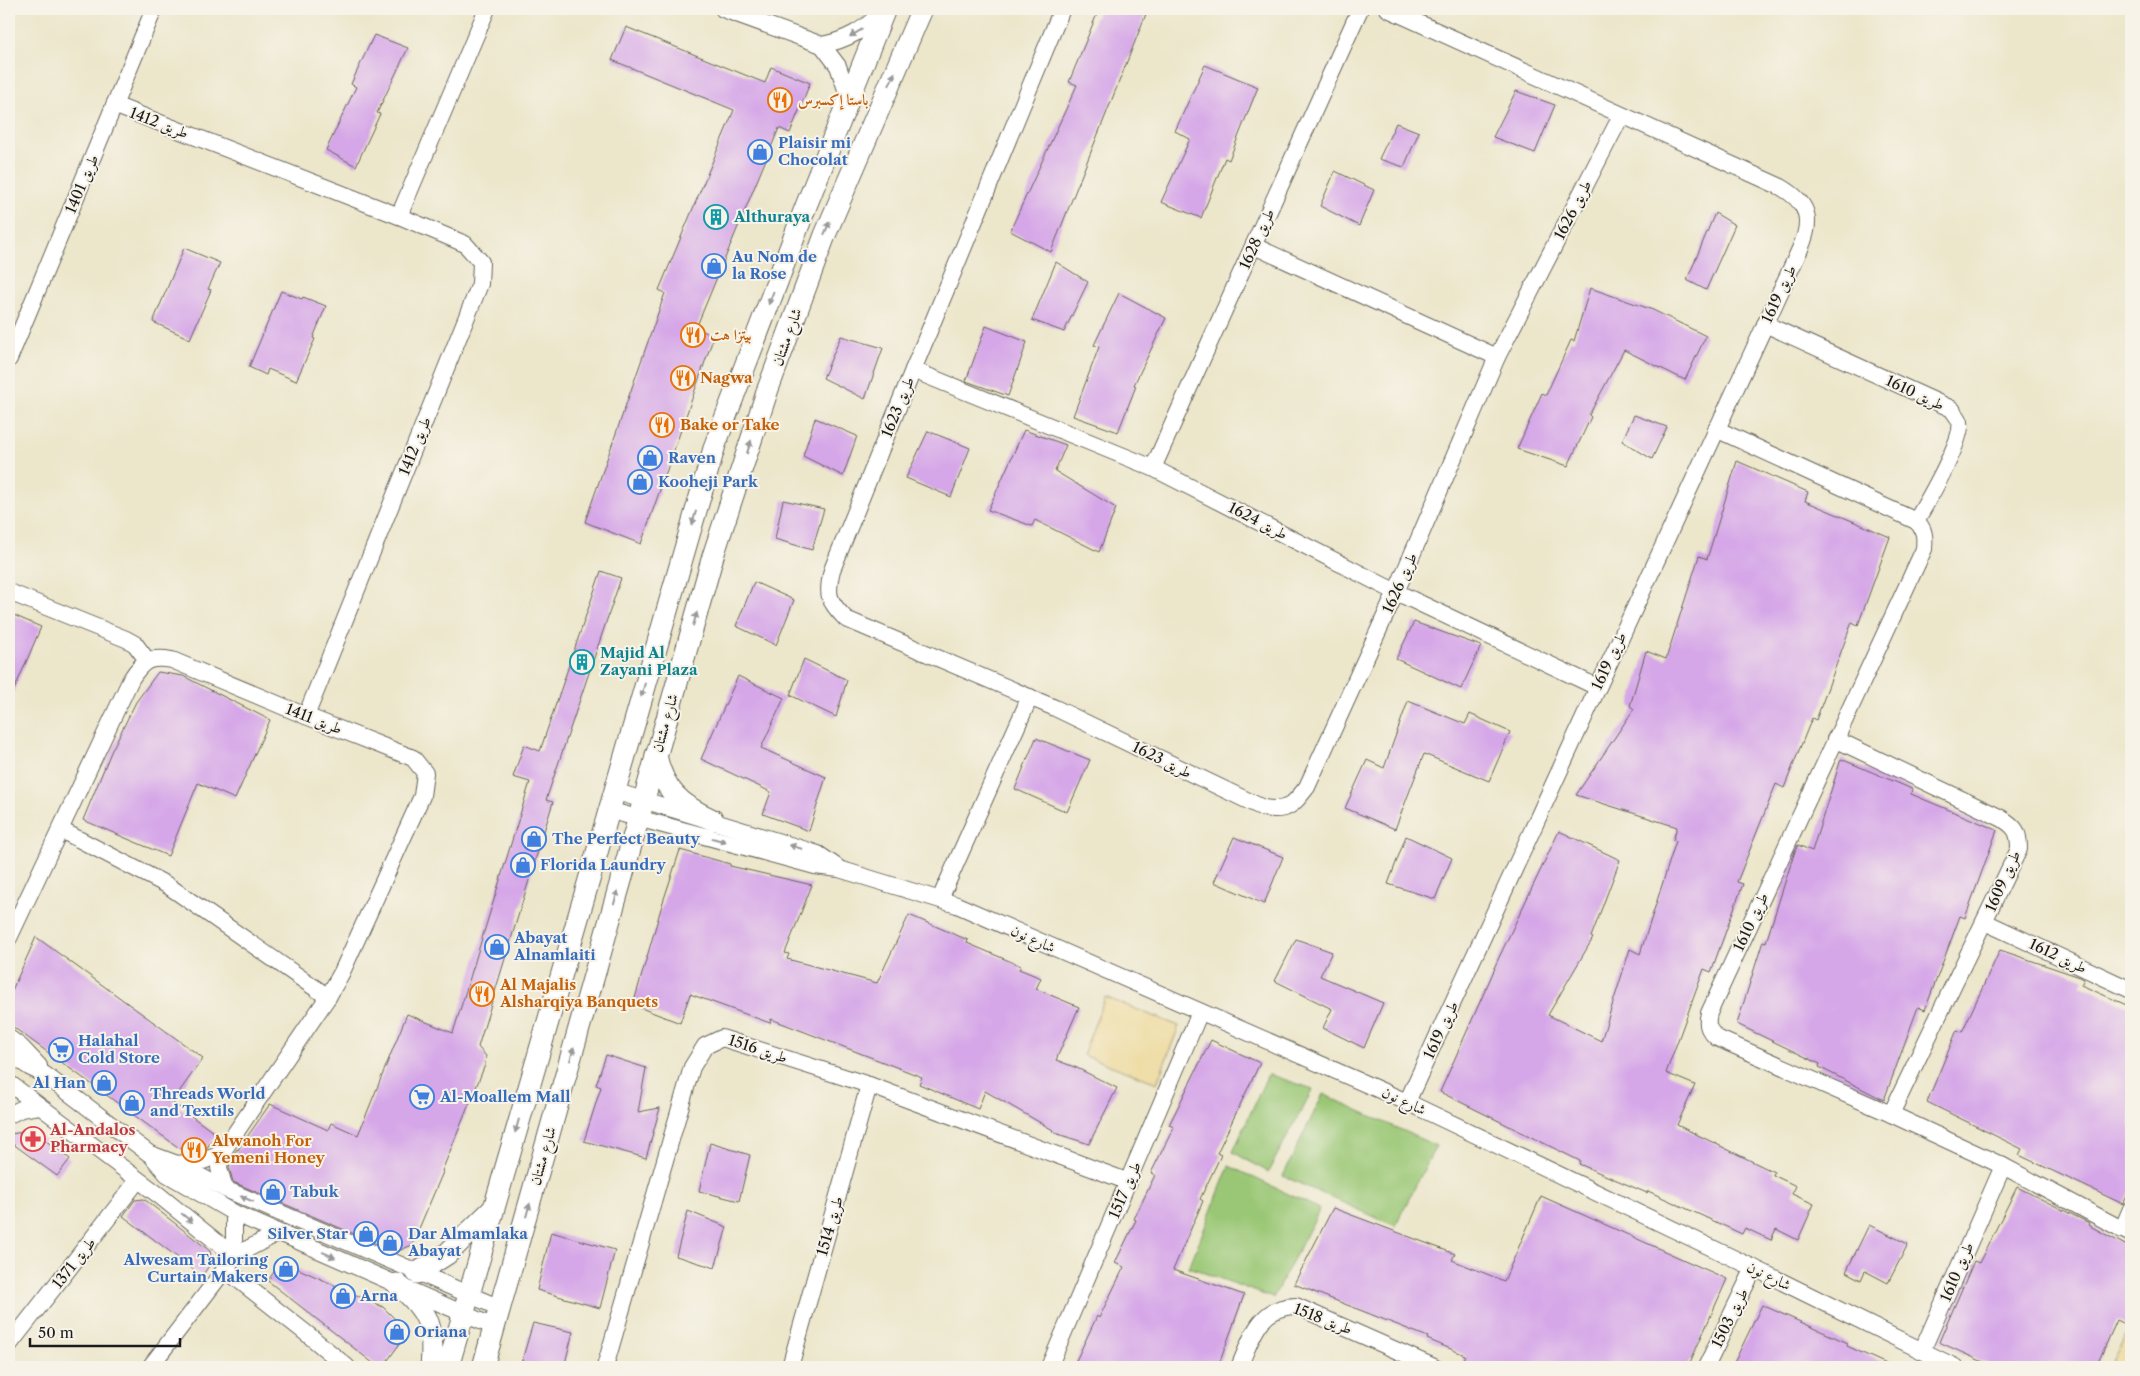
<svg xmlns="http://www.w3.org/2000/svg" width="2140" height="1376" font-family="'Libre Caslon Text',Amiri,serif">
<style>
.green{fill:#9ac775;stroke:#5b7248}
.sand{fill:#eeda9e;stroke:#857b5d}
.building{fill:#d6a7e8}
.lines{fill:none;stroke-linecap:round;stroke-linejoin:round}
.minor-casing{stroke:#656359;stroke-width:18}
.tertiary-casing{stroke:#656359;stroke-width:23}
.minor{stroke:#fff;stroke-width:16}
.tertiary{stroke:#fff;stroke-width:21}
.oneway{fill:#999}
.labels{text-anchor:middle;stroke-width:4;stroke-linejoin:round;paint-order:stroke}
.food-label{font-size:15px;font-weight:bold;fill:#c56008;stroke:#f7f3e8;text-anchor:start}
.street-label{font-size:15px;fill:#1c1c1c;stroke:#f7f3e8}
.shop-label{font-size:15px;font-weight:bold;fill:#366cbe;stroke:#f7f3e8;text-anchor:start}
.culture-label{font-size:15px;font-weight:bold;fill:#0d838f;stroke:#f7f3e8;text-anchor:start}
.health-label{font-size:15px;font-weight:bold;fill:#be3a42;stroke:#f7f3e8;text-anchor:start}
</style>
<rect width="100%" height="100%" fill="#f7f3e8"/>
<filter id="ink" filterUnits="userSpaceOnUse"><feTurbulence type="fractalNoise" baseFrequency=".02" numOctaves="2"/><feDisplacementMap in="SourceGraphic" scale="10" xChannelSelector="R" yChannelSelector="G"/><feConvolveMatrix kernelMatrix="1 2 1 2 8 2 1 2 1" color-interpolation-filters="sRGB"/></filter>
<filter id="wash" filterUnits="userSpaceOnUse"><feTurbulence type="fractalNoise" baseFrequency=".0096" numOctaves="4" result="noise"/><feDisplacementMap in="SourceGraphic" scale="20" xChannelSelector="R" yChannelSelector="G"/><feGaussianBlur stdDeviation="1.12" result="paint"/><feColorMatrix in="noise" values="0 0 0 0 0 0 0 0 0 0 0 0 0 0 0 0 0 1.4 0 .05"/><feComposite in="paint" operator="in"/></filter>
<g filter="url(#wash)">
<rect width="100%" height="100%" fill="#ece6cb"/>
<!-- green -->
<g class="green">
<polygon points="1268,1074 1313,1089 1268,1172 1233,1152"/>
<polygon points="1323,1094 1436,1146 1395,1226 1283,1176"/>
<polygon points="1229,1166 1320,1209 1273,1298 1189,1267"/>
</g>
<!-- sand -->
<g class="sand">
<polygon points="1105,997 1179,1026 1157,1083 1083,1055"/>
<polygon points="2131,1325 2131,1363 2129,1367 2109,1367"/>
</g>
<g id="blocks">
<!-- building -->
<g class="building">
<polygon points="1099,9 1148,9 1051,252 1010,231 1077,85 1069,82"/>
<polygon points="626,27 765,83 771,67 810,83 790,133 779,128 696,328 714,336 641,544 585,522 665,293 659,290 734,110 612,60"/>
<polygon points="374,35 408,48 377,113 380,114 356,166 326,150 356,87 351,84"/>
<polygon points="1205,65 1258,87 1229,160 1225,158 1201,218 1161,202 1190,139 1175,131"/>
<polygon points="1516,91 1555,105 1535,153 1493,137"/>
<polygon points="1396,123 1419,132 1404,167 1379,159"/>
<polygon points="1335,171 1374,190 1359,226 1320,206"/>
<polygon points="1715,213 1735,225 1706,290 1687,280"/>
<polygon points="184,248 220,263 208,289 211,290 190,339 153,322"/>
<polygon points="1056,262 1088,282 1064,332 1032,320"/>
<polygon points="1590,288 1653,310 1706,336 1685,380 1624,350 1589,415 1591,417 1568,466 1517,449 1542,393 1546,395 1571,340 1574,341"/>
<polygon points="281,291 302,299 303,297 326,306 313,338 315,339 296,381 268,369 266,375 249,367"/>
<polygon points="1119,293 1166,318 1134,385 1136,386 1118,432 1073,416 1099,347 1094,345"/>
<polygon points="986,326 1027,342 1008,396 966,381"/>
<polygon points="841,336 883,348 865,399 823,378"/>
<polygon points="1634,415 1667,427 1652,459 1622,441"/>
<polygon points="815,418 857,436 843,476 803,456"/>
<polygon points="1024,430 1066,445 1055,471 1116,508 1099,552 1035,520 1032,526 988,510"/>
<polygon points="928,431 970,448 951,497 906,478"/>
<polygon points="1737,461 1808,492 1805,501 1890,537 1858,625 1852,622 1816,720 1812,718 1784,788 1776,784 1737,882 1743,884 1711,972 1704,969 1666,1073 1695,1085 1677,1125 1774,1172 1773,1175 1796,1186 1792,1194 1814,1204 1798,1240 1776,1229 1771,1240 1745,1228 1742,1234 1648,1191 1647,1193 1579,1164 1580,1161 1440,1092 1495,968 1494,968 1559,831 1620,860 1591,937 1593,938 1548,1015 1601,1041 1630,949 1640,954 1676,841 1673,840 1677,827 1576,795 1634,709 1630,706 1646,651 1666,659 1699,556 1707,559"/>
<polygon points="783,500 824,509 812,550 775,539"/>
<polygon points="601,571 621,578 546,800 553,802 478,1047 486,1056 485,1065 442,1171 443,1172 412,1245 396,1252 233,1182 229,1167 231,1158 237,1149 238,1150 270,1104 328,1130 331,1123 358,1135 407,1014 453,1033 530,782 513,777 524,745 540,751"/>
<polygon points="754,582 794,600 776,645 736,626"/>
<polygon points="9,613 41,627 9,702"/>
<polygon points="1414,622 1481,646 1461,689 1396,659"/>
<polygon points="804,659 847,680 836,717 790,695"/>
<polygon points="158,672 183,676 270,720 235,799 198,783 168,856 83,820 111,752 136,702"/>
<polygon points="738,676 784,698 761,748 826,777 809,831 763,814 771,792 701,759"/>
<polygon points="1408,701 1465,724 1470,714 1510,732 1489,781 1424,754 1395,829 1345,808 1367,760 1384,768"/>
<polygon points="1036,738 1090,760 1067,812 1015,789"/>
<polygon points="1841,759 1912,789 1911,794 1997,830 1965,918 1960,916 1925,1010 1918,1007 1884,1100 1819,1067 1820,1064 1737,1024 1763,941 1766,942 1795,851 1798,845 1812,851"/>
<polygon points="1406,836 1452,858 1435,899 1388,884"/>
<polygon points="1234,837 1283,857 1264,904 1214,882"/>
<polygon points="680,850 730,864 730,866 812,885 785,953 789,954 787,959 877,983 909,915 968,940 967,943 1021,966 1019,969 1041,978 1036,989 1079,1007 1056,1060 1077,1068 1117,1088 1089,1144 1052,1132 1053,1130 985,1091 978,1109 919,1084 922,1077 771,1019 770,1023 690,994 680,1023 633,1005 662,905"/>
<polygon points="36,937 203,1058 172,1102 220,1137 217,1142 216,1135 206,1149 186,1153 9,1024 9,997"/>
<polygon points="1296,939 1332,952 1320,976 1383,1003 1364,1048 1323,1028 1332,1009 1275,981"/>
<polygon points="2000,950 2080,977 2084,979 2081,985 2131,1007 2131,1189 2123,1204 2019,1155 2022,1149 1927,1102 1957,1030 1962,1032"/>
<polygon points="1211,1040 1260,1063 1217,1153 1221,1155 1200,1199 1203,1201 1173,1270 1244,1295 1218,1367 1073,1367 1097,1316 1099,1318 1124,1267 1115,1263 1136,1220 1134,1219 1155,1175 1151,1173 1174,1127 1169,1125"/>
<polygon points="606,1055 646,1068 638,1112 660,1108 646,1158 584,1141 601,1087 596,1085"/>
<polygon points="33,1131 70,1159 57,1176 9,1141 9,1134"/>
<polygon points="710,1143 750,1155 739,1201 699,1191"/>
<polygon points="2017,1187 2089,1223 2088,1225 2131,1248 2131,1308 2125,1324 2117,1320 2096,1367 1994,1367 1939,1342 1974,1261 1979,1263"/>
<polygon points="1541,1196 1727,1279 1688,1367 1460,1367 1465,1355 1427,1339 1428,1337 1294,1284 1333,1208 1455,1254 1452,1260 1504,1281"/>
<polygon points="144,1199 210,1251 211,1263 202,1276 123,1216 135,1200"/>
<polygon points="688,1211 727,1227 715,1268 676,1256"/>
<polygon points="1869,1225 1908,1244 1888,1283 1865,1271 1861,1280 1846,1272"/>
<polygon points="551,1232 615,1250 600,1308 537,1290"/>
<polygon points="281,1261 383,1307 408,1332 383,1367 378,1367 268,1281"/>
<polygon points="1762,1305 1848,1343 1847,1346 1893,1367 1732,1367"/>
<polygon points="533,1323 573,1332 564,1367 520,1367"/>
</g>
</g>
</g>
<g filter="url(#ink)">
<use href="#blocks" fill-opacity="0" stroke="#656359" stroke-width="1"/>
<g class="lines">
<defs>
<g id="minor">
<polyline points="723,9 822,45 838,66 849,98"/>
<path d="M1062,9L913,370L832,570C826,595 828,601 846,619L1055,708L1263,808C1288,812 1292,806 1307,787L1396,592L1497,357L1621,116"/>
<path d="M1388,9L1781,187C1809,203 1813,220 1800,249L1407,1102"/>
<path d="M822,45C847,40 864,30 882,12"/>
<polyline points="114,105 399,216 465,244 481,262 480,284 306,716"/>
<polyline points="399,216 487,9"/>
<polyline points="1254,246 1497,357"/>
<path d="M1765,324L1952,409C1954,413 1959,418 1960,422C1964,439 1926,504 1916,521"/>
<polyline points="9,359 154,9"/>
<polyline points="913,370 1153,468 1396,592 1597,687"/>
<path d="M1716,429L1916,521C1925,529 1925,537 1924,549L1709,1013C1706,1025 1708,1030 1717,1038L1891,1114L2003,1166L2131,1234"/>
<polyline points="1153,468 1360,9"/>
<polyline points="9,592 126,639 135,644 147,660"/>
<path d="M1835,739L2001,818C2016,827 2019,832 2019,849L1891,1114"/>
<polyline points="614,791 806,850 818,854 837,867"/>
<polyline points="608,810 815,866 839,869 957,905 1407,1102 1754,1268 1955,1367"/>
<polyline points="61,830 167,885 328,997"/>
<polyline points="940,899 1030,697"/>
<polyline points="1985,922 2131,990"/>
<path d="M9,938L131,679C143,660 150,656 172,660L306,716L413,758L425,773L422,796L342,972L328,997L221,1154"/>
<polyline points="9,1038 21,1047 39,1066"/>
<polyline points="9,1053 29,1067 44,1074 151,1155 167,1174 234,1213 494,1327"/>
<polyline points="9,1083 160,1196 234,1256"/>
<polyline points="9,1115 21,1109 39,1106"/>
<polyline points="221,1154 219,1168 225,1189"/>
<polyline points="153,1155 177,1164 225,1189 500,1308"/>
<polyline points="177,1164 203,1161 221,1154"/>
<polyline points="234,1213 234,1256"/>
<polyline points="2122,1230 2131,1209"/>
<polyline points="234,1256 278,1233"/>
<polyline points="226,1270 311,1337 347,1367"/>
<polyline points="9,1345 138,1180"/>
<polyline points="1922,1351 2003,1166"/>
<polyline points="150,1367 232,1260"/>
<polyline points="605,1367 692,1067 705,1046 722,1038 869,1085 1129,1182"/>
<polyline points="790,1367 869,1085"/>
<polyline points="1049,1367 1200,1012"/>
<path d="M1239,1367C1252,1338 1259,1306 1296,1306L1434,1367"/>
<polyline points="1706,1367 1754,1268"/>
</g>
<g id="tertiary">
<path d="M656,755C663,790 681,806 713,820"/>
<polyline points="417,1273 447,1254 493,1209"/>
<path d="M397,1284C428,1310 435,1326 431,1367"/>
<polyline points="448,1367 715,445 806,206 885,9"/>
<polyline points="483,1367 713,556 768,389 825,235 922,9"/>
</g>
</defs>
<!-- minor casing -->
<use href="#minor" class="minor-casing"/>
<!-- tertiary casing -->
<use href="#tertiary" class="tertiary-casing"/>
<!-- minor -->
<use href="#minor" class="minor"/>
<!-- tertiary -->
<use href="#tertiary" class="tertiary"/>
</g>
<!-- one-way arrows -->
<defs><path id="oneway-solid" d="M-6-.8H1V-3.2L6.5 0L1 3.2V.8H-6Z" transform="scale(1.25)"/></defs>
<g class="oneway">
<use href="#oneway-solid" transform="translate(856 33) rotate(149)"/>
<use href="#oneway-solid" transform="translate(892 79) rotate(-67)"/>
<use href="#oneway-solid" transform="translate(827 228) rotate(-67)"/>
<use href="#oneway-solid" transform="translate(771 298) rotate(111)"/>
<use href="#oneway-solid" transform="translate(749 447) rotate(-72)"/>
<use href="#oneway-solid" transform="translate(694 518) rotate(106)"/>
<use href="#oneway-solid" transform="translate(695 619) rotate(-74)"/>
<use href="#oneway-solid" transform="translate(643 690) rotate(106)"/>
<use href="#oneway-solid" transform="translate(719 840) rotate(15)"/>
<use href="#oneway-solid" transform="translate(796 847) rotate(-162)"/>
<use href="#oneway-solid" transform="translate(616 897) rotate(-74)"/>
<use href="#oneway-solid" transform="translate(572 1054) rotate(-74)"/>
<use href="#oneway-solid" transform="translate(517 1126) rotate(106)"/>
<use href="#oneway-solid" transform="translate(247 1199) rotate(-157)"/>
<use href="#oneway-solid" transform="translate(528 1210) rotate(-74)"/>
<use href="#oneway-solid" transform="translate(187 1218) rotate(39)"/>
<use href="#oneway-solid" transform="translate(329 1255) rotate(24)"/>
</g>
</g>
<!-- icons -->
<defs>
<symbol id="restaurant-ring" viewBox="-11 -11 22 22"><circle r="9.5" fill="#f7f3e8" stroke="#e8710a" stroke-width="1.5"/><path d="M-5-6h1v4h1v-4h1v4h1v-4h1v5L-1.5 .5V6h-2V.5L-5-1ZM5-6V6H3V1.5H1.5Q1.5-4 5-6Z" fill="#e8710a"/></symbol>
<symbol id="shop-ring" viewBox="-11 -11 22 22"><circle r="9.5" fill="#f7f3e8" stroke="#3f7fe0" stroke-width="1.5"/><path d="M-5-2.5h2.3a2.7 3.5 0 0 1 5.4 0H5L5.5 6h-11ZM-1.5-2.5h3a1.5 2.3 0 0 0-3 0Z" fill="#3f7fe0"/></symbol>
<symbol id="building-ring" viewBox="-11 -11 22 22"><circle r="9.5" fill="#f7f3e8" stroke="#0f9aa8" stroke-width="1.5"/><path d="M-4-6H4V6H1V3H-1V6H-4ZM-2.5-4.3h1.7v1.8h-1.7ZM.8-4.3h1.7v1.8H.8ZM-2.5-1h1.7V.8h-1.7ZM.8-1h1.7V.8H.8Z" fill="#0f9aa8"/></symbol>
<symbol id="supermarket-ring" viewBox="-11 -11 22 22"><circle r="9.5" fill="#f7f3e8" stroke="#3f7fe0" stroke-width="1.5"/><path d="M-6-5.5h2.5l.6 2H6L4.5 2H-2.5L-4.4-4H-6ZM-1.5 3.2a1.3 1.3 0 1 0 .1 0ZM3 3.2a1.3 1.3 0 1 0 .1 0Z" fill="#3f7fe0"/></symbol>
<symbol id="pharmacy-ring" viewBox="-11 -11 22 22"><circle r="9.5" fill="#f7f3e8" stroke="#e0444e" stroke-width="1.5"/><path d="M-2-6h4v4h4v4h-4v4h-4v-4h-4v-4h4Z" fill="#e0444e"/></symbol>
</defs>
<g fill-rule="evenodd">
<use href="#restaurant-ring" x="766" y="86" width="28" height="28"/>
<use href="#shop-ring" x="746" y="138" width="28" height="28"/>
<use href="#building-ring" x="702" y="203" width="28" height="28"/>
<use href="#shop-ring" x="700" y="252" width="28" height="28"/>
<use href="#restaurant-ring" x="679" y="321" width="28" height="28"/>
<use href="#restaurant-ring" x="669" y="364" width="28" height="28"/>
<use href="#restaurant-ring" x="648" y="411" width="28" height="28"/>
<use href="#shop-ring" x="636" y="444" width="28" height="28"/>
<use href="#shop-ring" x="626" y="468" width="28" height="28"/>
<use href="#building-ring" x="568" y="648" width="28" height="28"/>
<use href="#shop-ring" x="520" y="825" width="28" height="28"/>
<use href="#shop-ring" x="509" y="851" width="28" height="28"/>
<use href="#shop-ring" x="483" y="933" width="28" height="28"/>
<use href="#restaurant-ring" x="468" y="980" width="28" height="28"/>
<use href="#supermarket-ring" x="47" y="1036" width="28" height="28"/>
<use href="#shop-ring" x="90" y="1069" width="28" height="28"/>
<use href="#supermarket-ring" x="408" y="1083" width="28" height="28"/>
<use href="#shop-ring" x="118" y="1089" width="28" height="28"/>
<use href="#pharmacy-ring" x="19" y="1125" width="28" height="28"/>
<use href="#restaurant-ring" x="180" y="1136" width="28" height="28"/>
<use href="#shop-ring" x="259" y="1178" width="28" height="28"/>
<use href="#shop-ring" x="352" y="1220" width="28" height="28"/>
<use href="#shop-ring" x="376" y="1229" width="28" height="28"/>
<use href="#shop-ring" x="272" y="1255" width="28" height="28"/>
<use href="#shop-ring" x="329" y="1282" width="28" height="28"/>
<use href="#shop-ring" x="383" y="1318" width="28" height="28"/>
</g>
<g class="labels">
<!-- food labels -->
<g class="food-label">
<text x="798" y="105">باستا إكسبرس</text>
<text x="710" y="340">بيتزا هت</text>
<text x="700" y="383">Nagwa</text>
<text x="680" y="430">Bake or Take</text>
<text x="500" y="990">Al Majalis<tspan x="500" dy="17">Alsharqiya Banquets</tspan></text>
<text x="212" y="1146">Alwanoh For<tspan x="212" dy="17">Yemeni Honey</tspan></text>
</g>
<!-- street labels -->
<g class="street-label">
<text transform="translate(159 123) rotate(21)" y="5">طريق 1412</text>
<text transform="translate(82 184) rotate(-67)" y="5">طريق 1401</text>
<text transform="translate(1573 210) rotate(-63)" y="5">طريق 1626</text>
<text transform="translate(1257 239) rotate(-66)" y="5">طريق 1628</text>
<text transform="translate(1779 294) rotate(-65)" y="5">طريق 1619</text>
<text transform="translate(787 337) rotate(-70)" y="5">شارع مشتان</text>
<text transform="translate(1915 393) rotate(25)" y="5">طريق 1610</text>
<text transform="translate(898 407) rotate(-68)" y="5">طريق 1623</text>
<text transform="translate(415 446) rotate(-68)" y="5">طريق 1412</text>
<text transform="translate(1258 521) rotate(27)" y="5">طريق 1624</text>
<text transform="translate(1400 583) rotate(-66)" y="5">طريق 1626</text>
<text transform="translate(1609 661) rotate(-65)" y="5">طريق 1619</text>
<text transform="translate(314 719) rotate(21)" y="5">طريق 1411</text>
<text transform="translate(665 723) rotate(-74)" y="5">شارع مشتان</text>
<text transform="translate(1162 760) rotate(26)" y="5">طريق 1623</text>
<text transform="translate(2003 881) rotate(-66)" y="5">طريق 1609</text>
<text transform="translate(1751 922) rotate(-65)" y="5">طريق 1610</text>
<text transform="translate(1033 939) rotate(24)" y="5">شارع نون</text>
<text transform="translate(2058 956) rotate(25)" y="5">طريق 1612</text>
<text transform="translate(1441 1030) rotate(-65)" y="5">طريق 1619</text>
<text transform="translate(758 1049) rotate(18)" y="5">طريق 1516</text>
<text transform="translate(1404 1101) rotate(25)" y="5">شارع نون</text>
<text transform="translate(543 1156) rotate(-74)" y="5">شارع مشتان</text>
<text transform="translate(1125 1190) rotate(-67)" y="5">طريق 1517</text>
<text transform="translate(830 1226) rotate(-74)" y="5">طريق 1514</text>
<text transform="translate(74 1263) rotate(-52)" y="5">طريق 1371</text>
<text transform="translate(1957 1272) rotate(-67)" y="5">طريق 1610</text>
<text transform="translate(1769 1276) rotate(26)" y="5">شارع نون</text>
<text transform="translate(1730 1318) rotate(-64)" y="5">طريق 1503</text>
<text transform="translate(1323 1319) rotate(21)" y="5">طريق 1518</text>
</g>
<!-- shop labels -->
<g class="shop-label">
<text x="778" y="148">Plaisir mi<tspan x="778" dy="17">Chocolat</tspan></text>
<text x="732" y="262">Au Nom de<tspan x="732" dy="17">la Rose</tspan></text>
<text x="668" y="463">Raven</text>
<text x="658" y="487">Kooheji Park</text>
<text x="552" y="844">The Perfect Beauty</text>
<text x="540" y="870">Florida Laundry</text>
<text x="514" y="943">Abayat<tspan x="514" dy="17">Alnamlaiti</tspan></text>
<text x="78" y="1046">Halahal<tspan x="78" dy="17">Cold Store</tspan></text>
<text x="86" y="1088" text-anchor="end">Al Han</text>
<text x="150" y="1099">Threads World<tspan x="150" dy="17">and Textils</tspan></text>
<text x="440" y="1102">Al-Moallem Mall</text>
<text x="290" y="1197">Tabuk</text>
<text x="348" y="1239" text-anchor="end">Silver Star</text>
<text x="408" y="1239">Dar Almamlaka<tspan x="408" dy="17">Abayat</tspan></text>
<text x="268" y="1265" text-anchor="end">Alwesam Tailoring<tspan x="268" dy="17">Curtain Makers</tspan></text>
<text x="360" y="1301">Arna</text>
<text x="414" y="1337">Oriana</text>
</g>
<!-- culture labels -->
<g class="culture-label">
<text x="734" y="222">Althuraya</text>
<text x="600" y="658">Majid Al<tspan x="600" dy="17">Zayani Plaza</tspan></text>
</g>
<!-- health labels -->
<g class="health-label">
<text x="50" y="1135">Al-Andalos<tspan x="50" dy="17">Pharmacy</tspan></text>
</g>
</g>
<!-- margin -->
<rect width="2140" height="1376" fill="none" stroke="#f7f3e8" stroke-width="30"/>
<!-- scale -->
<path d="M30 1338v8h150v-8" fill="none" stroke="#1c1c1c" stroke-width="2.5"/>
<text x="38" y="1338" font-size="15" fill="#1c1c1c" stroke="#f7f3e8" stroke-width="4" paint-order="stroke">50 m</text>
</svg>
